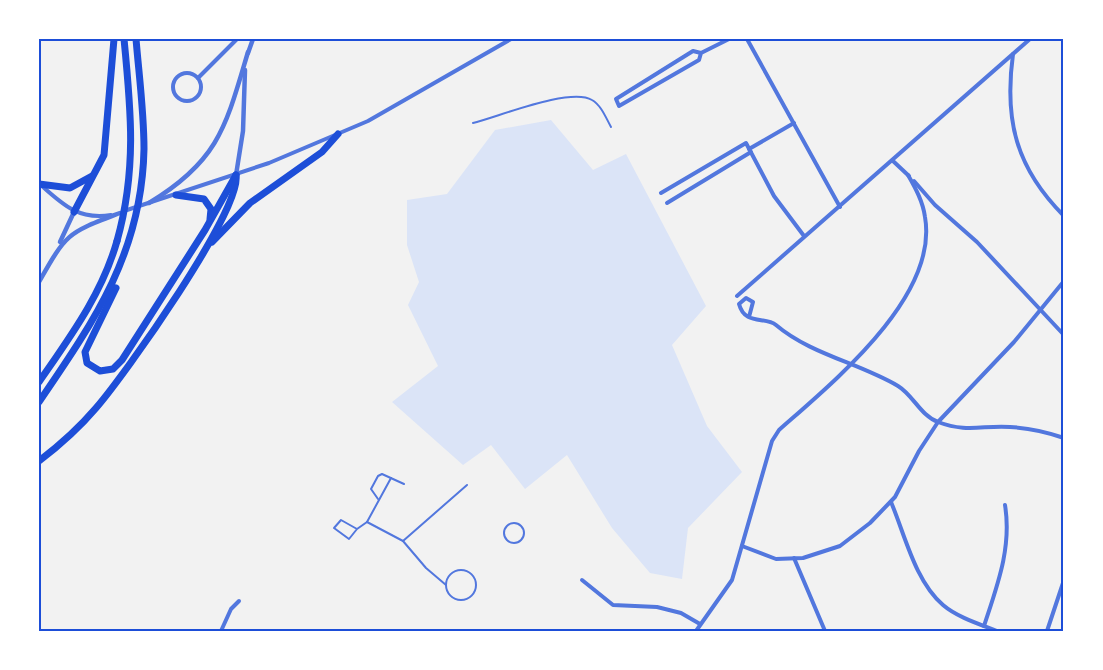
<svg xmlns="http://www.w3.org/2000/svg" width="1103" height="670" font-family="Roboto,sans-serif">
<style>
.green{fill:#dbe4f7}
.lines{fill:none;stroke-linecap:round;stroke-linejoin:round}
.service{stroke:#5277de;stroke-width:2}
.minor{stroke:#5277de;stroke-width:4}
.tertiary{stroke:#5277de;stroke-width:4.5}
.trunk{stroke:#1d4ed8;stroke-width:7}
.motorway{stroke:#1d4ed8;stroke-width:7}
.neatline{fill:none;stroke:#1d4ed8;stroke-width:2}
</style>
<rect width="100%" height="100%" fill="#f2f2f2"/>
<!-- green -->
<polygon class="green" points="551,120 593,170 626,154 706,306 672,345 707,426 742,472 688,528 682,579 650,573 612,528 567,455 525,489 491,445 463,465 392,402 438,366 408,305 419,282 407,245 407,200 447,194 495,130"/>
<g class="lines">
<!-- service -->
<g class="service">
<path d="M473,123C498,117 570,87 592,100C601,105 606,118 611,127"/>
<polyline points="378,499 371,489 378,476 382,474 404,484"/>
<polyline points="367,522 403,541 426,568 446,585"/>
<polyline points="367,522 391,478"/>
<circle cx="514" cy="533" r="10"/>
<polyline points="357,529 349,539 334,528 341,520 357,529 367,522"/>
<polyline points="403,541 467,485"/>
<circle cx="461" cy="585" r="15"/>
</g>
<!-- minor -->
<g class="minor">
<polyline points="747,39 840,207"/>
<polyline points="701,53 699,60 619,106 616,99 693,51 701,53 729,39"/>
<path d="M1013,54C1004,120 1016,168 1064,216"/>
<circle cx="187" cy="87" r="14"/>
<polyline points="198,78 237,39"/>
<polyline points="749,149 794,123"/>
<polyline points="893,161 909,176"/>
<polyline points="914,181 935,205 977,242 1064,335"/>
<path d="M42,186C64,206 80,220 111,215"/>
<polyline points="661,193 746,143 774,196 804,236"/>
<polyline points="667,203 751,152"/>
<polyline points="124,211 269,163 368,121 511,39"/>
<polyline points="737,296 1030,39"/>
<path d="M749,317L753,302L746,298L739,304C745,326 765,316 776,325C810,354 859,363 898,386C913,395 921,416 938,422C967,433 983,425 1010,427C1029,428 1047,432 1064,438"/>
<path d="M891,502C905,535 915,581 943,605C957,617 979,624 997,631"/>
<polyline points="742,546 776,559 803,558 840,546 870,523 895,497 919,451 938,422 1014,342 1064,281"/>
<polyline points="794,558 825,631"/>
<polyline points="582,580 613,605 657,607 681,613 700,624"/>
<path d="M984,626C997,586 1012,548 1005,505"/>
<polyline points="221,631 231,609 239,601"/>
<path d="M696,631L732,580L772,441L779,430C832,383 939,297 925,217C923,202 916,189 908,175"/>
<polyline points="1047,631 1064,580"/>
</g>
<!-- tertiary -->
<g class="tertiary">
<polyline points="248,53 253,39"/>
<polyline points="236,175 243,131 245,70"/>
<path d="M149,203C219,161 226,126 248,52"/>
<polyline points="60,242 74,212"/>
<path d="M39,282C67,232 68,233 120,213"/>
</g>
<!-- trunk -->
<path class="trunk" d="M39,382C70,337 102,294 117,241"/>
<!-- motorway -->
<g class="motorway">
<polyline points="39,184 70,188 92,176"/>
<polyline points="176,195 204,199 211,209 210,219"/>
<polyline points="74,212 104,155 114,39"/>
<path d="M117,241C137,170 131,110 124,39"/>
<polyline points="212,242 250,203 322,152 338,134"/>
<polyline points="116,288 85,352 87,363 100,371 113,369 122,360 205,230 236,175"/>
<path d="M39,402C95,320 142,252 144,149C144,112 139,75 136,39"/>
<path d="M39,461C60,445 79,428 96,408C124,376 242,210 236,175"/>
</g>
</g>
<!-- border -->
<rect width="1103" height="670" fill="none" stroke="#ffffff" stroke-width="81"/>
<rect x="40" y="40" width="1022" height="590" class="neatline"/>
</svg>
